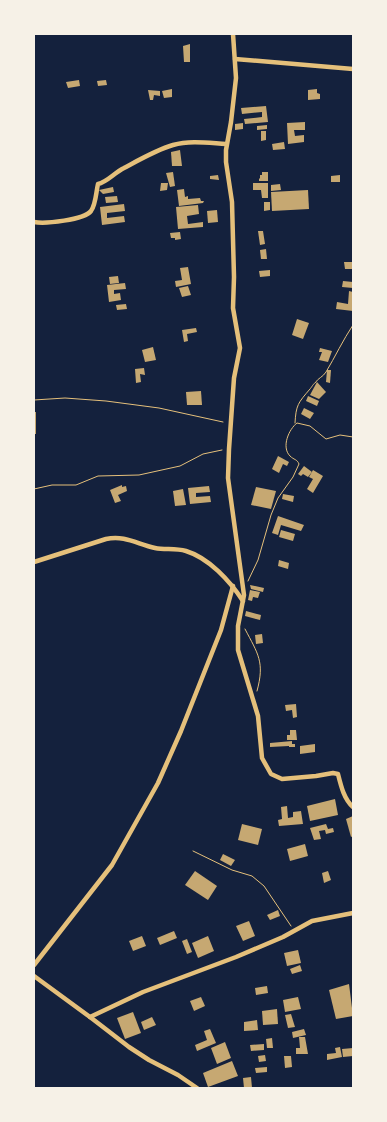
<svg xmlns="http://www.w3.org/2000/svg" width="387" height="1122" font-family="'Public Sans',sans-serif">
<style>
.building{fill:#c6a872}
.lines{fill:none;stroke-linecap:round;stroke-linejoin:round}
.path{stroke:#e5c07b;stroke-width:1}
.minor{stroke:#e5c07b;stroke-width:4.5}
</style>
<rect width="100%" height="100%" fill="#14213d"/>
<!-- building -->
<g class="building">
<polygon points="190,44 190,62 184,62 183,46"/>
<polygon points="79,80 80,86 68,88 66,82"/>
<polygon points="106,80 107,85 98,86 97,81"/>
<polygon points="172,89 172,97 164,98 162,91"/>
<polygon points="317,89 317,93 320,94 320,99 308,100 308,90"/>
<polygon points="148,90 160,91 160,96 154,95 153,100 150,100"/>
<polygon points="266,106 268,122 245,124 244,119 262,117 262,112 242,114 241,108"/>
<polygon points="305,122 305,130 294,130 295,136 304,135 304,142 288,144 287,123"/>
<polygon points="243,123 243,129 235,130 235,124"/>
<polygon points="267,125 267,129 257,130 257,126"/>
<polygon points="261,131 266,131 266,140 261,141"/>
<polygon points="284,142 285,149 273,150 272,144"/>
<polygon points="180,150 182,166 172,166 171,152"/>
<polygon points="173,172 175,186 170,187 166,173"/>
<polygon points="262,172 268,172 268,181 259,181 259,179 260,178 260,175 262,175"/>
<polygon points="218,175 219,180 210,179 210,176"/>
<polygon points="340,175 340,182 331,182 331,176"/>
<polygon points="161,183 168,183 167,190 160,191"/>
<polygon points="253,183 268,183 268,198 262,198 261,190 253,190"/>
<polygon points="280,184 281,190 271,191 271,185"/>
<polygon points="113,187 114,192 103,194 99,190"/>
<polygon points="184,189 185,197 188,196 188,199 200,198 201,201 204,201 203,203 179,206 177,190"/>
<polygon points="308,190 309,209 272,211 271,192"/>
<polygon points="117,196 118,202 106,203 105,197"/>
<polygon points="264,202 270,202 270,210 264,211"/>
<polygon points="124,204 125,211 107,213 107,218 124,216 125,222 102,225 100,207"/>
<polygon points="198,205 199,214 187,216 188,224 203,222 203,227 178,229 176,207"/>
<polygon points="217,210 218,222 208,223 207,211"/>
<polygon points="258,231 263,231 265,244 260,245"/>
<polygon points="180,232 181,239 175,240 175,238 171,238 170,233"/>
<polygon points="266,249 267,259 261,259 260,250"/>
<polygon points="344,262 353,262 353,269 345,269"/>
<polygon points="188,267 191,284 176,287 175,281 182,280 180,268"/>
<polygon points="270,270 270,276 260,277 259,271"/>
<polygon points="118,276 119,283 110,284 109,277"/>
<polygon points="343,281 353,282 353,288 342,287"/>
<polygon points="125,283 126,289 114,290 114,294 120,293 121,300 109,302 107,285"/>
<polygon points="188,286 191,295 182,297 179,288"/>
<polygon points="349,291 353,292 353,311 336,309 337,302 348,304"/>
<polygon points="126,304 127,309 117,310 116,305"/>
<polygon points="297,319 309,323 303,339 292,335"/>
<polygon points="196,328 197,332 187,334 188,341 184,342 182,330"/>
<polygon points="153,347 156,360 145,362 142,350"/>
<polygon points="320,348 332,351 328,362 319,360 322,352 319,352"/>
<polygon points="144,368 145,375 140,374 141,382 136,383 135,369"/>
<polygon points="327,370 331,370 330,383 326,382"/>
<polygon points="317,382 326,392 319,399 310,395"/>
<polygon points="201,391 202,405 187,405 186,392"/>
<polygon points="308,396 319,401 317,406 306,401"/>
<polygon points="304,408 314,413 310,419 301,414"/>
<rect x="34" y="412" width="2" height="22"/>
<polygon points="278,456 289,462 287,466 283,464 279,473 272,469"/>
<polygon points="304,466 312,472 308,477 303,474 301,476 298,474"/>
<polygon points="313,470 323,476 313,493 307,489 313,479 309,477"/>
<polygon points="122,485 122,487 126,486 127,491 118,495 121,501 115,503 110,490"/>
<polygon points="209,486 210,492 196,493 196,497 210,496 211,502 190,504 188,488"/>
<polygon points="256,487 276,491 271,509 251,505"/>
<polygon points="183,489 186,505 175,506 173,491"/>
<polygon points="283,494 294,496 293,502 282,499"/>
<polygon points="278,516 304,525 301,531 281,525 278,535 272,533"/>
<polygon points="281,530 295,534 293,541 279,537"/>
<polygon points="279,560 289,563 288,569 278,566"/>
<polygon points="250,585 264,588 263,592 251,589"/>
<polygon points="250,590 260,592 258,598 253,597 252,601 248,600"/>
<polygon points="246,611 261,615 260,620 245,616"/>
<polygon points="262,634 263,643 256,644 255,635"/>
<polygon points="296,704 297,717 293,718 292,710 286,711 285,705"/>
<polygon points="290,730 296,730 297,740 287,740 287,735 290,735"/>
<polygon points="292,741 292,744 295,744 295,747 289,747 289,746 270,747 270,743"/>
<polygon points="315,744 315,752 300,754 300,746"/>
<polygon points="335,799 338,815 310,821 307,806"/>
<polygon points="287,806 288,818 293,817 293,812 301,811 303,824 279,826 278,820 282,819 281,807"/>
<polygon points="353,816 353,836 351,837 346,819"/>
<polygon points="242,824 262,829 258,845 238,840"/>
<polygon points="326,824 328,829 333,828 334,832 326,834 325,830 319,831 321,839 314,840 310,828"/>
<polygon points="305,844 308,856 290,861 287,849"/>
<polygon points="223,854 235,860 231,866 220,860"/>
<polygon points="195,871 217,886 208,900 185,885"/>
<polygon points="328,871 331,880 324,883 322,873"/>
<polygon points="278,910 280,916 270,920 267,915"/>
<polygon points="249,921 255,936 243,941 236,926"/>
<polygon points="174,931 177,938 160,945 157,938"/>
<polygon points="142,936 146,946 133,951 129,941"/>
<polygon points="208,936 214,951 198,958 192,943"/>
<polygon points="187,939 192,952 187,954 182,941"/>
<polygon points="298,950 301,963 287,966 284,953"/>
<polygon points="300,965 302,971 292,974 290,969"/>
<polygon points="349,984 353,1016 336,1019 329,990"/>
<polygon points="267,986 268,993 256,995 255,988"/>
<polygon points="201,997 205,1006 194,1011 190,1001"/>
<polygon points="298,997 301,1009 285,1012 283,1000"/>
<polygon points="277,1009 278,1024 263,1025 262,1011"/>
<polygon points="133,1012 141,1033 125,1039 117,1018"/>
<polygon points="291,1014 295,1027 288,1028 285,1015"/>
<polygon points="152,1017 156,1025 144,1030 141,1022"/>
<polygon points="257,1020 258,1030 244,1031 244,1022"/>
<polygon points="210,1029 216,1043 197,1051 195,1045 207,1040 204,1031"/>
<polygon points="304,1029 306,1035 293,1038 292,1032"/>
<polygon points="299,1037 305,1037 308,1054 296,1054 296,1048 300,1048"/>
<polygon points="272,1038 273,1048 267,1048 266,1039"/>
<polygon points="225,1042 231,1058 217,1064 211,1048"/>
<polygon points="264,1044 264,1050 251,1051 250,1045"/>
<polygon points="340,1047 342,1057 327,1060 327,1054 336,1053 335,1048"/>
<polygon points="353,1048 353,1056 343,1057 342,1049"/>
<polygon points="265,1055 266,1061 259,1062 258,1056"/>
<polygon points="284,1056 291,1056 292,1067 285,1068"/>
<polygon points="232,1061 238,1076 208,1087 203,1073"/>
<polygon points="267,1067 267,1072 256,1073 255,1068"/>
<polygon points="251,1077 252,1088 244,1088 243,1078"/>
</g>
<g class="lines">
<!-- path -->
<g class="path">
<polyline points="34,400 65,398 106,401 159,408 223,422"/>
<path d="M295,423C296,405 298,403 310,389C311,388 314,383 315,383C318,378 323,377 326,372C335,357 343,340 353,325"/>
<polyline points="34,489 52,485 76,485 98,476 139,475 180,466 203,454 222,450"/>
<path d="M248,581L258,560L271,515L278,498L293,477L299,464C297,459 294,460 290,456C281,447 289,429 297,423L310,426L326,439L340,435L353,437"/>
<path d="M245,629C258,654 265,662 257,691"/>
<polyline points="193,851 232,870 252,876 264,886 291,926"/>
</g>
<!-- minor -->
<g class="minor">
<path d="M233,34L236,78L231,122L226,150V162L232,202L234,277L233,308L240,348L234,378L229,449L228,478L244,595L238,626V650L258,716L262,758L271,774L282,779L316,776L333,773L338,774C341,786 344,799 353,807"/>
<polyline points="235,59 353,69"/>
<path d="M34,222C45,224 84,220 91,211C96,204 96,192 98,184C107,182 114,173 124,168C139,160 156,150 173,145C190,140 209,143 226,144"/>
<path d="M34,562L106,539C125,535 137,544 155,548C165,550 175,548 186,551C209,558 230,581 243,601"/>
<polyline points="34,965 112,865 158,783 181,731 221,630 233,586"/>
<polyline points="34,976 90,1017 129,1047 149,1060 178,1075 197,1088"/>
<polyline points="90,1017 143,992 236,957 283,937 312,921 353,913"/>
</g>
</g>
<!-- border -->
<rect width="387" height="1122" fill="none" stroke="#f6f1e7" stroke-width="70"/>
</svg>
